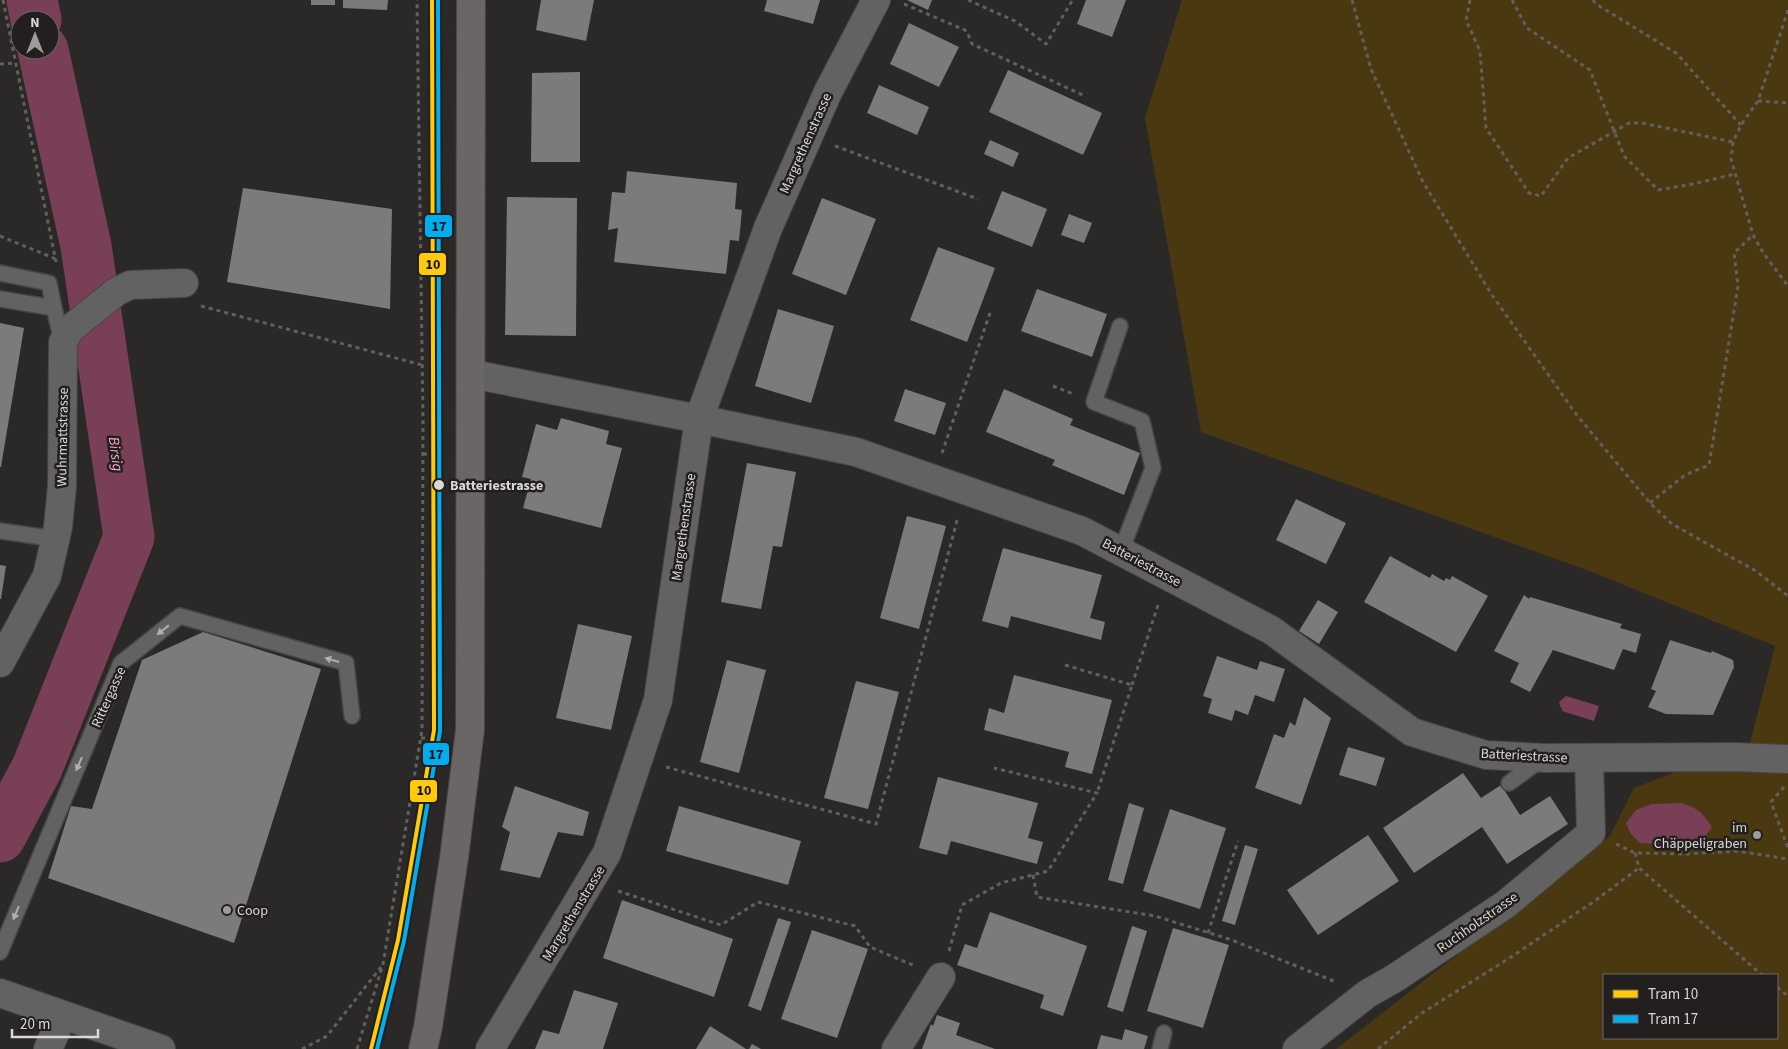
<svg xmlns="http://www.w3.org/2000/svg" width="1788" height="1049" font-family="'Source Sans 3',sans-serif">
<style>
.green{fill:#4a3811;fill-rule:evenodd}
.water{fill:#793f56}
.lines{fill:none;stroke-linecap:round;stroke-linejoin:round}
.river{stroke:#793f56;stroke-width:51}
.building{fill:#7c7b7a}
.lane-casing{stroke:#474544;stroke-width:18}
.street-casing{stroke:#474544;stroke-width:30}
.secondary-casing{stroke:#474544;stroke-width:30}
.path{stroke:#62605f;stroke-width:3;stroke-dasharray:4 4;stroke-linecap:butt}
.lane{stroke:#636262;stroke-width:15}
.street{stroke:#636262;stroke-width:28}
.secondary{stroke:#6b6565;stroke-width:28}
.tram-1-casing{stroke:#221f1e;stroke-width:8}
.tram-2-casing{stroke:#221f1e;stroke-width:8}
.tram-1{stroke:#feca0a;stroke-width:4}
.tram-2{stroke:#00aeef;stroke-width:4}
.oneway{fill:#b0afae}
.stop-dot{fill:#dad8d7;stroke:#221f1e;stroke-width:2}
.poi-dot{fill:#9d9b9a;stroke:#221f1e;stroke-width:2}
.labels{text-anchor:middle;stroke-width:5;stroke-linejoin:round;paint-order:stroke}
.street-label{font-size:14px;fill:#dad8d7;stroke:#221f1e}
.stop-label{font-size:14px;font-weight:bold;fill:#dad8d7;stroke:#221f1e;text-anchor:start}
.poi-label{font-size:14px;fill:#dad8d7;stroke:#221f1e;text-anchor:end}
.water-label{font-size:15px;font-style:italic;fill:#fbacca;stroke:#221f1e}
.line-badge{stroke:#221f1e;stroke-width:2}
.pale-badge-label{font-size:14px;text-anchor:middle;font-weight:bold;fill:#111}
</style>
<rect width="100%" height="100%" fill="#2b2928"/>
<!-- green -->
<path class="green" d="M1182,0H1788V1049H1336L1610,836L1634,788L1750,743L1775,646L1587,570L1201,432L1145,118ZM1604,975H1777V1038H1604Z"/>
<!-- water -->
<g class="water">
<polygon points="1566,696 1599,706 1594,721 1562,711 1562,709 1560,706 1559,702"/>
<path d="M1680,803C1698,808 1702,812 1712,827C1710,830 1707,834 1704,837C1689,848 1658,844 1640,843L1631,834L1626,823L1636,810L1652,804Z"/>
</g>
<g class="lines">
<!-- river -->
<g class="river">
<polyline points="32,0 36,20"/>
<polyline points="0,837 37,768 129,537 86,246 43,50"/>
</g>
</g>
<!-- building -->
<g class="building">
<rect x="311" y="0" width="24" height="5"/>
<polygon points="343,0 388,0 387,10 343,8"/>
<polygon points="541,0 594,0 586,41 536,30"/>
<polygon points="767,0 820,0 813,24 764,11"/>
<polygon points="907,0 932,0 928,10"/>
<polygon points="1086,0 1126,0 1112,37 1077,24"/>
<polygon points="909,23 959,47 939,87 890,64"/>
<polygon points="1008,70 1102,113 1083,155 989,112"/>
<polygon points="580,72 580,162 531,162 532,73"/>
<polygon points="879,85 929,107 917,135 867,113"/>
<polygon points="990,140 1019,153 1013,167 984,154"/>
<polygon points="627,171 737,183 735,209 742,210 739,241 730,240 726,274 614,262 618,228 608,230 612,192 625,193"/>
<polygon points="243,188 392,209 390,309 227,282"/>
<polygon points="1002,191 1047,209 1032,247 987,229"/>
<polygon points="507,197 577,198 576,336 505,335"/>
<polygon points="822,198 876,219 846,295 792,274"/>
<polygon points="1069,214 1092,223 1084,243 1061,235"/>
<polygon points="938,247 995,268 967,342 910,320"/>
<polygon points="1037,289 1107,314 1092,357 1021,331"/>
<polygon points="778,309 834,326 811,403 755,386"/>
<polygon points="0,323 24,328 1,467 0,467"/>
<polygon points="905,389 946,403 935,435 894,421"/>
<polygon points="1004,389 1073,419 1070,425 1140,453 1124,495 1052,465 1055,460 986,432"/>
<polygon points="561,418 609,431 606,444 622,448 601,528 523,508 531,479 522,477 536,424 557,430"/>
<polygon points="747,463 796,472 782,547 773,546 761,609 721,602"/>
<polygon points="1296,499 1346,523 1326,564 1276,540"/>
<polygon points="907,516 946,526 919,629 880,618"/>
<polygon points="1003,548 1102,575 1090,618 1105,622 1101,640 1011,616 1008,628 982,621"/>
<polygon points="1390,556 1430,578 1432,574 1444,581 1446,578 1450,580 1452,576 1488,596 1456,652 1364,602"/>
<polygon points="0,565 6,566 1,599 0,599"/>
<polygon points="1524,595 1529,599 1530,597 1622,624 1620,628 1641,634 1636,653 1623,649 1614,670 1553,650 1530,692 1510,682 1519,663 1494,651"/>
<polygon points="1318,600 1338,612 1319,644 1299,631"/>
<polygon points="578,624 632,636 611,730 556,718"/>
<polygon points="203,632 321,669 234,943 48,878 71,806 92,809 142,660"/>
<polygon points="1670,640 1711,653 1712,651 1733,660 1734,667 1713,715 1666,714 1648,707 1656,691 1651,689"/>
<polygon points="1217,656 1257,670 1260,661 1285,669 1274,702 1255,695 1248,715 1235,710 1232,721 1208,713 1212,699 1203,696"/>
<polygon points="727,660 766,670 739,773 700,762"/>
<polygon points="1014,675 1112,700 1092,774 1065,767 1069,752 984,730 989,708 1004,713"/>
<polygon points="856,681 899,692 868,809 824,798"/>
<polygon points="1304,697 1331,718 1301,805 1255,788 1274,734 1284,738 1290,722 1295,726"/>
<polygon points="1348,747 1385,758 1376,786 1339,775"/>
<polygon points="1463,773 1481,798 1501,785 1520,815 1550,796 1568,824 1507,864 1482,827 1414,873 1383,828"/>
<polygon points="938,777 1038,803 1028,838 1043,842 1037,864 951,841 947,855 919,848"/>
<polygon points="515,786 589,812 583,836 558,832 540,878 500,870 510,832 502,827"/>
<polygon points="1129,803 1144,808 1123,884 1108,880"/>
<polygon points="679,806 801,841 788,885 666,851"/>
<polygon points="1170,809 1226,828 1200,909 1143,891"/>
<polygon points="1368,835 1399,881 1318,935 1287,890"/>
<polygon points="1245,845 1258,849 1235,925 1222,921"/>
<polygon points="622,900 733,939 714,997 603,958"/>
<polygon points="990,912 1087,946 1063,1016 1040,1008 1044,995 957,965 965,944 977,948"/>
<polygon points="778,918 791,922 761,1011 748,1006"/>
<polygon points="1132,926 1147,931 1123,1012 1107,1007"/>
<polygon points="1173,928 1229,945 1203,1028 1147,1011"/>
<polygon points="812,930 868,949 837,1038 781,1019"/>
<polygon points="574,990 618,1003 603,1049 535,1049 543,1030 559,1034"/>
<polygon points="937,1015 960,1023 956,1035 995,1049 922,1049 931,1024 933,1026"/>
<polygon points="710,1026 737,1043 746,1049 696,1049"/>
<polygon points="1125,1029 1148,1036 1144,1049 1097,1049 1101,1035 1122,1040"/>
<polygon points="752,1044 761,1049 749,1049"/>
</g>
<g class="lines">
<defs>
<g id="lane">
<polyline points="0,273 49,283 54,308"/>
<polyline points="0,299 54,308 62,341"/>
<polyline points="1120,326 1094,402 1142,421 1153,468 1121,551"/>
<polyline points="0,531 56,539"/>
<polyline points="1509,783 1542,759"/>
<polyline points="0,952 121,663 180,616 346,663 352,716"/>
<polyline points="1160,1049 1164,1033"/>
</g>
<g id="street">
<polyline points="472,374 699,419 856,452 1082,531 1271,630 1412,732 1486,755 1544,758 1733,757 1788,759"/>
<polyline points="0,663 47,576 58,527 62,486 63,342 70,329 116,292 130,285 184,283"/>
<polyline points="0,993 161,1049"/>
<polyline points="48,1049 63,1015"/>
<polyline points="490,1049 607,853 658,700 699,419 768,228 828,92 876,0"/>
<polyline points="896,1049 941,977"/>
<polyline points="1297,1049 1367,994 1395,978 1506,904 1591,833 1589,758"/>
</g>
<polyline id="secondary" points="423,1049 428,1027 454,858 470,730 471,0"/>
</defs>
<!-- lane casing -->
<use href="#lane" class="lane-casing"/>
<!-- street casing -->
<use href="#street" class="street-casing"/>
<!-- secondary casing -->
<use href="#secondary" class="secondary-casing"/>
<!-- path -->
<g class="path">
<polyline points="3,0 56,262"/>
<polyline points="968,0 1015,21 1046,44 1072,1"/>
<polyline points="1352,0 1371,69 1423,182 1492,295 1576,414 1650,503 1672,524 1756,571 1788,596"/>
<polyline points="1470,0 1466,20 1480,51 1486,128 1529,193 1541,196 1568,158 1629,123 1642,123 1733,142"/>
<polyline points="1512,0 1527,28 1590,70 1624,156 1658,190 1693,184 1735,174"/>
<polyline points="1593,0 1596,4 1676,53 1741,125"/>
<polyline points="904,4 967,31 972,44 1085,96"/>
<polyline points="1788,10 1758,101 1741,125 1733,142 1731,159 1753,235 1764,254 1788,286"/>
<polyline points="0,64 15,63"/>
<polyline points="1758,101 1788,103"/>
<polyline points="835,146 978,199"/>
<polyline points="0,236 56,259"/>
<polyline points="201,306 422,365"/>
<polyline points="1053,386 1073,394"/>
<polyline points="942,453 991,310"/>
<polyline points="423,454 443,454"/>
<polyline points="1650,503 1685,475 1709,465 1738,286 1734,253 1753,235"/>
<polyline points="1065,665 1132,685 1097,793"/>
<polyline points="1132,685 1159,602"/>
<polyline points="421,738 440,738"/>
<polyline points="666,767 876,824 958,517"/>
<polyline points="1784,787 1771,802 1788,848"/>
<polyline points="1616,844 1635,853 1687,854 1737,851 1788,859"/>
<polyline points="1635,853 1639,868 1762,975"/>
<polyline points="1033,875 1037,897 1155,916 1232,940 1336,982"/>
<polyline points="618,891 721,925 758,902 855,926 870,947 915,966"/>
<polyline points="1208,933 1238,841"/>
<polyline points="949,951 962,905 1001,883 1048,871 1097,793 994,768"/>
<polyline points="1777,987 1788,996"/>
<polyline points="302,1049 327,1036 381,967"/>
<polyline points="357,1049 383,964 422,730 423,421 417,0"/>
<polyline points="1378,1049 1422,1013 1508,959 1596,900 1639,868"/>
</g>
<!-- lane -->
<use href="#lane" class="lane"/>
<!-- street -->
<use href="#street" class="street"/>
<!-- secondary -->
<use href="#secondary" class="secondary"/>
<defs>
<polyline id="tram-1" points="371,1049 398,940 434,730 432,0"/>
<polyline id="tram-2" points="377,1049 404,941 440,731 438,0"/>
</defs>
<!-- tram-1 casing -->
<use href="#tram-1" class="tram-1-casing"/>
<!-- tram-2 casing -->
<use href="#tram-2" class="tram-2-casing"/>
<!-- tram-1 -->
<use href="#tram-1" class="tram-1"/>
<!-- tram-2 -->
<use href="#tram-2" class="tram-2"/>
</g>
<!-- one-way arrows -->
<defs><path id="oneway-solid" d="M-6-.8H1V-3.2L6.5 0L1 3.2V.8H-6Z" transform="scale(1.25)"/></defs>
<g class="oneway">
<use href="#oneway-solid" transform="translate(163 630) rotate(142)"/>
<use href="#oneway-solid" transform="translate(332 660) rotate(-164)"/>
<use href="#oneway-solid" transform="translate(79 764) rotate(113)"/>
<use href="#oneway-solid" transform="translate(16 913) rotate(113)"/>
</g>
<!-- markers -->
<circle class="stop-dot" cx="439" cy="485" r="6"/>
<g class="poi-dot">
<circle cx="1757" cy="835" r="5"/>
<circle cx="227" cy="910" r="5"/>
</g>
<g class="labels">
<!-- street labels -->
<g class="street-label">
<text transform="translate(805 143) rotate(-66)" y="5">Margrethenstrasse</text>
<text transform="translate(62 437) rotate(-89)" y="5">Wuhrmattstrasse</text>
<text transform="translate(683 527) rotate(-82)" y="5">Margrethenstrasse</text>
<text transform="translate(1142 562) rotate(28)" y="5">Batteriestrasse</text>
<text transform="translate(108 697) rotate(-66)" y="5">Rittergasse</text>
<text transform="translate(1524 755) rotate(3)" y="5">Batteriestrasse</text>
<text transform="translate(573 913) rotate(-59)" y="5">Margrethenstrasse</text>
<text transform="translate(1477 922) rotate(-35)" y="5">Ruchholzstrasse</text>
</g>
<!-- stop labels -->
<g class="stop-label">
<text x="450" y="490">Batteriestrasse</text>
</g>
<!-- poi labels -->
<g class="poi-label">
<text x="1747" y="832">im<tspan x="1747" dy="16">Chäppeligraben</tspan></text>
<text x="237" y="915" text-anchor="start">Coop</text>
</g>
<!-- water labels -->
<g class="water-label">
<text transform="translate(116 454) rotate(82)" y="5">Birsig</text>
</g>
</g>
<g class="line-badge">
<rect x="424" y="214" width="29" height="24" rx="5" fill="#00aeef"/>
<rect x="418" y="252" width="29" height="24" rx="5" fill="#feca0a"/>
<rect x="422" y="742" width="28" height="24" rx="5" fill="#00aeef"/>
<rect x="409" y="779" width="29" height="24" rx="5" fill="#feca0a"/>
</g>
<g class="pale-badge-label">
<text x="439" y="231">17</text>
<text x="433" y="269">10</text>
<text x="436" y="759">17</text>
<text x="424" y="795">10</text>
</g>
<!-- legend -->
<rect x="1603" y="974" width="175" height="65" fill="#221f1e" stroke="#6c6968"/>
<rect x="1613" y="990" width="25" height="8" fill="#feca0a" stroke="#6c6968"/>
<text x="1648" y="999" font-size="15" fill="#dad8d7">Tram 10</text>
<rect x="1613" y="1015" width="25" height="8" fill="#00aeef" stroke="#6c6968"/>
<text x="1648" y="1024" font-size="15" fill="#dad8d7">Tram 17</text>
<!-- north arrow -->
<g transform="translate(35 35)"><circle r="24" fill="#221f1e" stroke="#6c6968"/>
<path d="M0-4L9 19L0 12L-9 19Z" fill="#9d9b9a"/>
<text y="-8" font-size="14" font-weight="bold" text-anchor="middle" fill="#dad8d7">N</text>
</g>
<!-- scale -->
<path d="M12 1029v8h86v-8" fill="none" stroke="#dad8d7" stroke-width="2.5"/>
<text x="20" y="1029" font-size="15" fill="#dad8d7" stroke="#221f1e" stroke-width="4" paint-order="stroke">20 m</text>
</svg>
